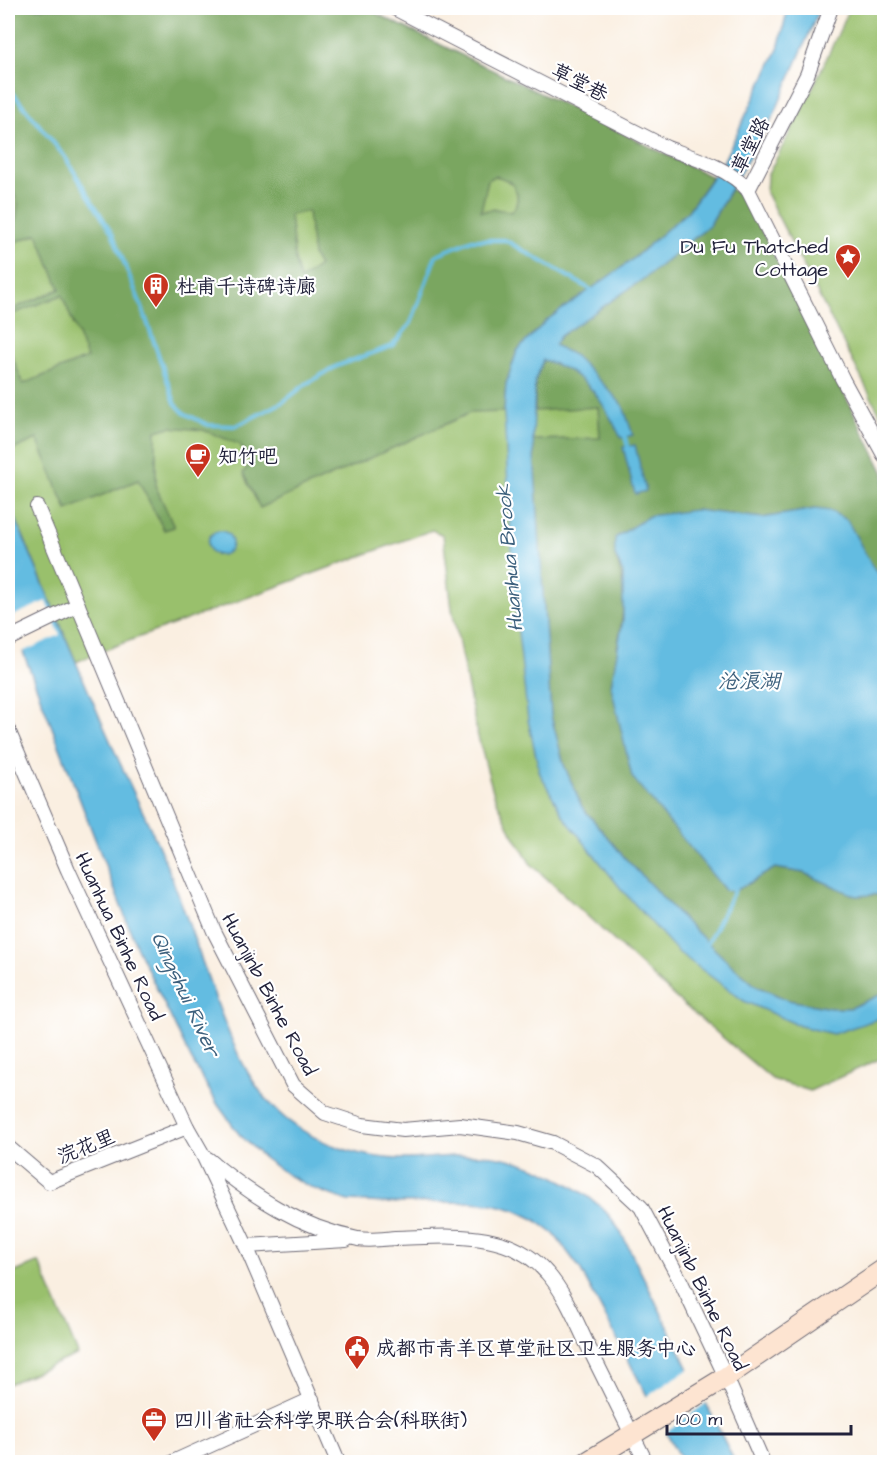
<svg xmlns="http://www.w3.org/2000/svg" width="892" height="1470" font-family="'Architects Daughter','LXGW WenKai TC',sans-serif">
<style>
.green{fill:#99c06c;stroke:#5e7154;stroke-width:1.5}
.forest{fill:#7aa660;stroke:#4e644e;stroke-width:1.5;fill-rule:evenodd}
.water{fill:#64bce1;stroke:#436f8e;stroke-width:1.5}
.pier{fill:#faefe1}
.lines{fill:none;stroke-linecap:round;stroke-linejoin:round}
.stream{stroke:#64bce1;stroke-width:4}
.street-casing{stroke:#6e6a75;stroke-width:16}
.secondary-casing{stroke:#6e6a75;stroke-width:22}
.street{stroke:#fff;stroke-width:14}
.secondary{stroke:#fde4d1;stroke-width:20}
.labels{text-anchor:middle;stroke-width:4.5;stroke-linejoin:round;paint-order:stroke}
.street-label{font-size:20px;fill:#22223b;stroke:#fff}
.poi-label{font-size:20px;fill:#22223b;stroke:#fff;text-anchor:start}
.water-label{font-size:21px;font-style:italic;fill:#3c607d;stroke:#fff}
</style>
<rect width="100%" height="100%" fill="#fff"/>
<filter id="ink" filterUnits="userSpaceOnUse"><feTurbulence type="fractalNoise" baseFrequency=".0167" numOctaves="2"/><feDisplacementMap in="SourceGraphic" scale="12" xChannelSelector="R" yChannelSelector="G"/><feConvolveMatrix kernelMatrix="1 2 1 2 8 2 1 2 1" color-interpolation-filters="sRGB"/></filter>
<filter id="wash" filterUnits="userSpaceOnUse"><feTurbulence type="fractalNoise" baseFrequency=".008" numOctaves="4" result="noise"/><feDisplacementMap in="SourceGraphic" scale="24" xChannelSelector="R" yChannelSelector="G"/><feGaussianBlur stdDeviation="1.35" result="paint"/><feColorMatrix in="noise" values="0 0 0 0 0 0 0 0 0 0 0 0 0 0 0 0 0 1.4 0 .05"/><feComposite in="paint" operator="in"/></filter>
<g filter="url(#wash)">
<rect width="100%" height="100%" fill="#faefe1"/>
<!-- green -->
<g class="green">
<polygon points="8,8 365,8 712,177 743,197 884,473 884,1057 810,1091 772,1079 677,999 530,863 512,833 494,795 477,733 452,609 443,535 432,530 115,646 76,662 8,500"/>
<polygon points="850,8 884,8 884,422 766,193 767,176 806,102"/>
<polygon points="39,1262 78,1354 8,1384 8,1275"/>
</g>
<!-- forest -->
<g class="forest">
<path d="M8,8H365L712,177L688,211L628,263L547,320L517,351L506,384L504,412L470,413L260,508L243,473L252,461L239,444L203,430L170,427L156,431V487L174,527L164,530L138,480L67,510L37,439L8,452V345L23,384L87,358L62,295L8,316V311L60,289L37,234L8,245V225L16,221L18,204L10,182L8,181ZM494,176C514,179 524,195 512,212L496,209L481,211L488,180ZM308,211L313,256L319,266L300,280L295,260L290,215Z"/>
<path d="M731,189L743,197L762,231L884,473V580L815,509L762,518L695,510L615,555C628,587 624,615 617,648L683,838L725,890L735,891L775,868L804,873L856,896L884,894V990L880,995L850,1008H830L788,1000L756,986L729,963L681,917L625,858L582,807L564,765L551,716L533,440L600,438L598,407L535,411V381L543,360L560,336L646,277L709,226Z"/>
</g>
<!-- water -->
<g class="water">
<path d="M788,8H820L774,115L709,226L646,277L560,336L554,345L575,356L609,390L623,406L633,435L621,438C602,399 587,373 543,360L535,381L533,440L551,716L564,765L582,807L625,858L681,917L729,963L756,986L788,1000L830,1008H850L880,995L884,990V1017L833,1034L800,1026L744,1001L678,952L622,890L564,817L540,774L528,720L514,597L504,412L506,384L517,351L547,320L628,263L688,211L722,164L778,49Z"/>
<polygon points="635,445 646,491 635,494 623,447"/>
<path d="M8,500C42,582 76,664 112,745C128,782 147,819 163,856C181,898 195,943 211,986C228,1033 246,1086 286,1119C320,1146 367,1160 410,1159C435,1158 460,1154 485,1155C524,1158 591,1189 614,1222C618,1228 622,1234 625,1240L735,1462H682L579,1267L554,1234L534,1219L515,1210L493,1204L471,1202L386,1203L348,1201L314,1189L288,1175L264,1158L239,1134L218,1105L191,1059L137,948L8,613Z"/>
<polygon points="815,509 830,511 847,520 874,569 884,580 884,898 884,894 856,896 804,873 775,868 735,891 725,890 632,777 611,686 623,619 623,573 615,555 615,538 649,516 695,510 762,518"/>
<circle cx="220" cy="543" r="12"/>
</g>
<!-- pier -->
<g class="pier">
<polygon points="46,601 60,635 20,653 8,618"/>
<polygon points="692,1367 709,1401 663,1435 644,1398"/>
</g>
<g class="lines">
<!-- stream -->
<g class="stream">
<polyline points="9,88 65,157 113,235 143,310 175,403 184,413 208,425 236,426 283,402 306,384 337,366 392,346 411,323 436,255 472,240 505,240 595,292"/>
<polyline points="624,433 629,451"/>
<polyline points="706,946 735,889"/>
</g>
</g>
</g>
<g filter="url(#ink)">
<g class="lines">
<defs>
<g id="street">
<path d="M394,8L667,148C694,158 729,168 748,190L843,380L884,455"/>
<polyline points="748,190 807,75 831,8"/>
<polyline points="37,507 214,931 293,1085 325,1113 362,1125 403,1130 460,1125 518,1133 553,1143 597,1166 641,1207 680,1280 726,1377 763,1462"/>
<polyline points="8,639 78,605"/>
<polyline points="8,730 68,870 187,1127 203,1155 246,1246 338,1462"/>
<polyline points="8,1147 49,1182 187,1127"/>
<path d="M208,1159C252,1196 301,1228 358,1239C370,1241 383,1239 395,1238C448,1237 509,1228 547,1273C565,1293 576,1321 587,1344C607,1384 626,1423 646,1462"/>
<polyline points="246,1246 346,1240"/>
<polyline points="173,1462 312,1399"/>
</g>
<polyline id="secondary" points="587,1462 726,1377 884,1269"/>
</defs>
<!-- street casing -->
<use href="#street" class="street-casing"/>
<!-- secondary casing -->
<use href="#secondary" class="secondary-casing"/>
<!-- street -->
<use href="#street" class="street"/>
<!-- secondary -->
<use href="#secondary" class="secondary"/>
</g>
</g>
<!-- icons -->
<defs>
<symbol id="sight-pin" viewBox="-11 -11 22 30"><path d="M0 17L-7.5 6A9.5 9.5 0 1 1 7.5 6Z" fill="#c8321e" stroke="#fff"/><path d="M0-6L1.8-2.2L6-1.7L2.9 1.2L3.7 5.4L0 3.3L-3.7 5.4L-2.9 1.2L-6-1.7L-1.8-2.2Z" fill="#fff"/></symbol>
<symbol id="building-pin" viewBox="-11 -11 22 30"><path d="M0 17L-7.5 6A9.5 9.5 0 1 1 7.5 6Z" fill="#c8321e" stroke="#fff"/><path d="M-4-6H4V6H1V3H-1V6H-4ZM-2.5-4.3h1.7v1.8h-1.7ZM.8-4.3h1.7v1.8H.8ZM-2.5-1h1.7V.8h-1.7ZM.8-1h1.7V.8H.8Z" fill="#fff"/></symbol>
<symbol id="cafe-pin" viewBox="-11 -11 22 30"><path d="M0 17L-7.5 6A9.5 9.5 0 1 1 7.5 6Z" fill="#c8321e" stroke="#fff"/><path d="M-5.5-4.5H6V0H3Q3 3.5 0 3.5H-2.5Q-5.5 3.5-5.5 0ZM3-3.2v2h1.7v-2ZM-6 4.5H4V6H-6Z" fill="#fff"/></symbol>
<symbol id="civic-pin" viewBox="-11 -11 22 30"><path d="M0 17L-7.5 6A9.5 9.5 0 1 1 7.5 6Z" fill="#c8321e" stroke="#fff"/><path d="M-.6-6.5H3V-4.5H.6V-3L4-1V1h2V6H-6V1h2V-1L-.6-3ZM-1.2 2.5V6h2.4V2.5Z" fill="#fff"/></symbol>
<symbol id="office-pin" viewBox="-11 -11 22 30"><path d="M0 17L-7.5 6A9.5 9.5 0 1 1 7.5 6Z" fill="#c8321e" stroke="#fff"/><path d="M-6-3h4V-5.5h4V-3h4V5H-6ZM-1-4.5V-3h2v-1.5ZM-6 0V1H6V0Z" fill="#fff"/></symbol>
</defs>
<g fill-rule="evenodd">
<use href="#sight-pin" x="833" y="242" width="30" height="40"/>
<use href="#building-pin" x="141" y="271" width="30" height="40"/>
<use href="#cafe-pin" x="183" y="441" width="30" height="40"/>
<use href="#civic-pin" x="342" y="1333" width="30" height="40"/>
<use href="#office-pin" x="139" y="1405" width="30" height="40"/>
</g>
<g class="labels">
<!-- street labels -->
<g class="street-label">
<text transform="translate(580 82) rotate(27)" y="7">草堂巷</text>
<text transform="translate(750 145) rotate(-63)" y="7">草堂路</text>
<text transform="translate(120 936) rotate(65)" y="7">Huanhua Binhe Road</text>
<text transform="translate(270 994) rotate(62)" y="7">Huanjinb Binhe Road</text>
<text transform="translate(86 1146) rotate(-22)" y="7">浣花里</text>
<text transform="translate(703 1288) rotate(64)" y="7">Huanjinb Binhe Road</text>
</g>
<!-- poi labels -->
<g class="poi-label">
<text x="828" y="253" text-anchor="end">Du Fu Thatched<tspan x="828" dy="23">Cottage</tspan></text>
<text x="176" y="293">杜甫千诗碑诗廊</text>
<text x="218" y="463">知竹吧</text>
<text x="376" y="1355">成都市青羊区草堂社区卫生服务中心</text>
<text x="174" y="1427">四川省社会科学界联合会(科联街)</text>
</g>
<!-- water labels -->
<g class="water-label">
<text transform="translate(509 558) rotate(-95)" y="7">Huanhua Brook</text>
<text x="749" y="688">沧浪湖</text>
<text transform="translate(186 994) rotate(65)" y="7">Qingshui River</text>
</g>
</g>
<!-- margin -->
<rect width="892" height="1470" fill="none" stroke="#fff" stroke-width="30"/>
<!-- scale -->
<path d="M667 1425v9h184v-9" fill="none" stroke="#22223b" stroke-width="3"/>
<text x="676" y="1425" font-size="18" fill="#22223b" stroke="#ffffff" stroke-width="4.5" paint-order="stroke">100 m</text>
</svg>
